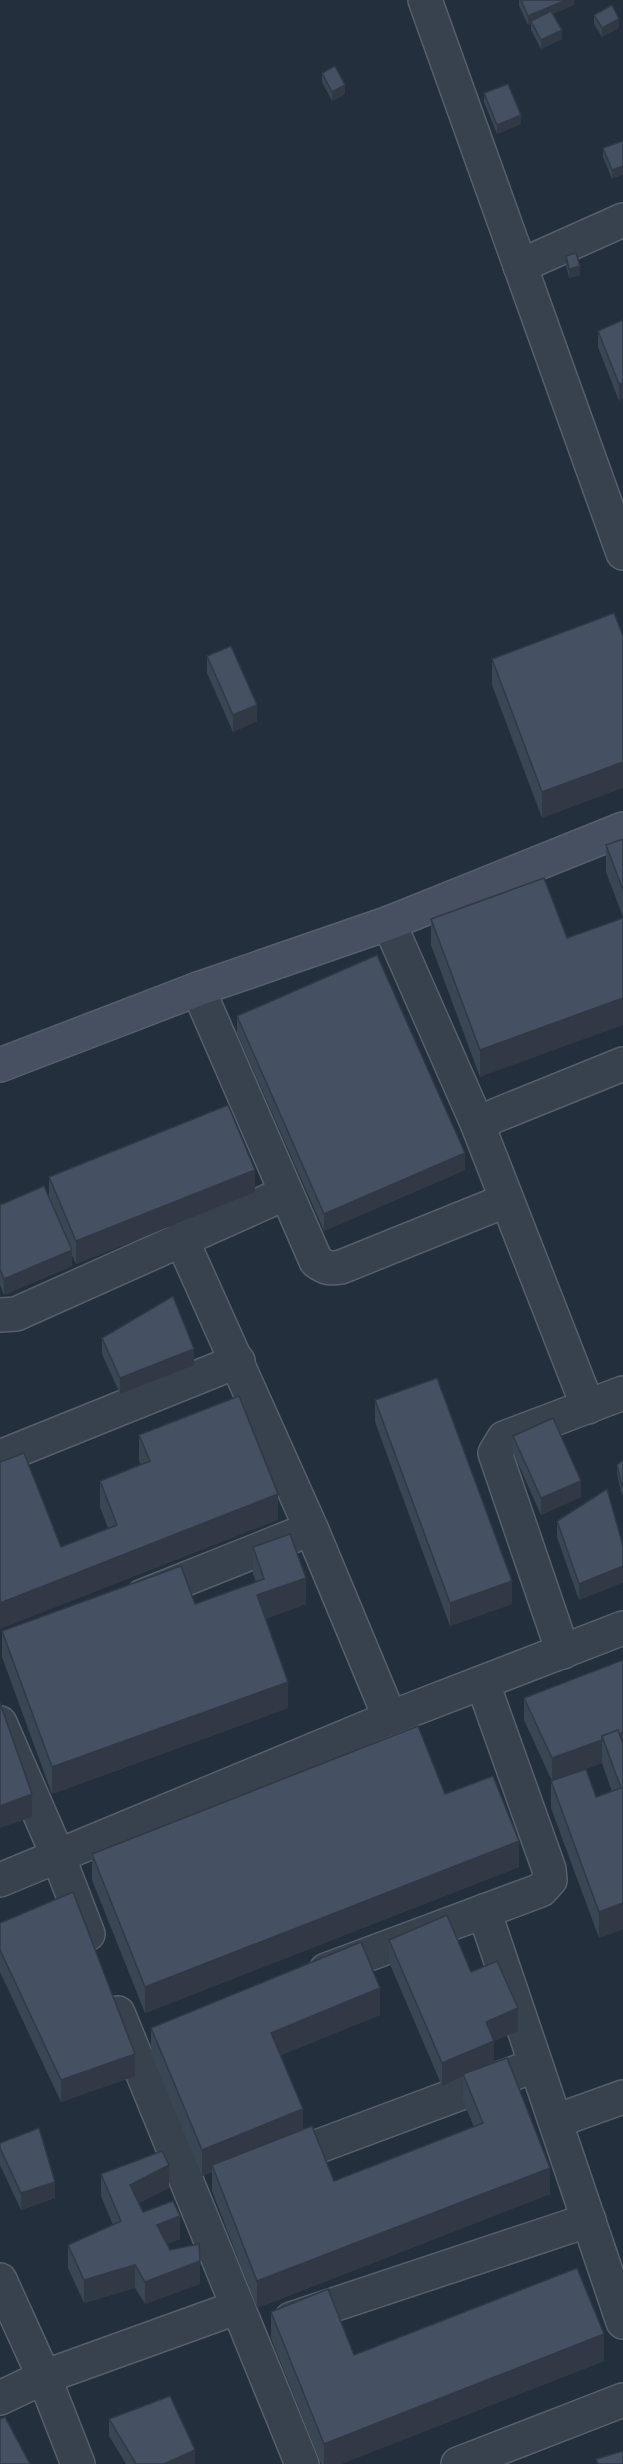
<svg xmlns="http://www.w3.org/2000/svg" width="623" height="2464" font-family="'Space Grotesk',sans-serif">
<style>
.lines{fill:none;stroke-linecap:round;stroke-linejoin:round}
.street-casing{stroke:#565f6c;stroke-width:36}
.secondary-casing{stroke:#565f6c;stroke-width:36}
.street{stroke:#38414e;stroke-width:33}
.secondary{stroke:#465061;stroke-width:33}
.wall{fill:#3b4654}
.shaded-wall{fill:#303945}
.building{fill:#455162;stroke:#303945;stroke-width:1.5}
</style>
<rect width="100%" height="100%" fill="#242f3e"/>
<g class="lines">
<defs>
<g id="street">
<polyline points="425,0 623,553"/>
<polyline points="520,266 623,220"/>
<polyline points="389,923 477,1123 588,1407"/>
<path d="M198,989L316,1261C325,1268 330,1269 341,1267L507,1200"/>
<polyline points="477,1123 623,1064"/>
<polyline points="181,1238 311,1528 390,1718"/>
<polyline points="0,1315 16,1314 286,1193"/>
<polyline points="0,1457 238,1361"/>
<polyline points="143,1596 293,1536"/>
<polyline points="563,1652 495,1453 504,1438 623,1393"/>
<polyline points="0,1723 58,1856 88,1934"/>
<polyline points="0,1880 390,1718 623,1628"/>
<polyline points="484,1911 623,2322"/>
<polyline points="326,1970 541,1890 550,1880 549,1869 483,1684"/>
<polyline points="118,2013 302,2464"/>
<polyline points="556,2121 623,2097"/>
<polyline points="279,2161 536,2065"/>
<polyline points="0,2280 44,2377 78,2464"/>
<polyline points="291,2319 589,2220"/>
<polyline points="0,2398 44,2377 238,2307"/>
<polyline points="458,2464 623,2400"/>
</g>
<polyline id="secondary" points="0,1065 198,989 389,923 623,829"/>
</defs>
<!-- street casing -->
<use href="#street" class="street-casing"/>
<!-- secondary casing -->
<use href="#secondary" class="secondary-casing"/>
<!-- street -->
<use href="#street" class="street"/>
<!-- secondary -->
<use href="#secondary" class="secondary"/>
</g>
<!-- wall -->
<g class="wall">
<polygon points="519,0 574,0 574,5 553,14 562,39 541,49 531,30 531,24 528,25 519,6"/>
<polygon points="594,15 619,28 602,37 594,24"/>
<polygon points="322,73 345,94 332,101 322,82"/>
<polygon points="484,93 521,124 497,134 484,102"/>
<polygon points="623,141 612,179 603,157 603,148"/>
<polygon points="566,256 580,275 569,278 566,265"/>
<polygon points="623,320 619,401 598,347 598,331"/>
<polygon points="614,613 542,818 492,685 492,659"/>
<polygon points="207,656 257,721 233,732 207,673"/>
<polygon points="623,839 623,917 606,872 606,845"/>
<polygon points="544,878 480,1077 431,945 431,919"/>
<polygon points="237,1016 465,1170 324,1231 237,1033"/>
<polygon points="49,1177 255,1192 76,1264 72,1255 72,1266 4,1295 0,1285 0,1205 49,1197"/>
<polygon points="102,1338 194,1365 120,1394 102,1354"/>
<polygon points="375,1400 512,1604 450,1626 375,1422"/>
<polygon points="139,1435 278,1520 61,1547 108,1528 100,1507 100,1481 141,1465 139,1461"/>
<polygon points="513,1436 581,1497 541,1515 513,1452"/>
<polygon points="623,1460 623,1494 622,1495 617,1474 617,1465"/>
<polygon points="607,1489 579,1600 557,1537 557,1521"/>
<polygon points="253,1547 306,1604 265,1619 288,1708 52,1794 2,1657 2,1631 195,1604 256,1582 253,1574"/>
<polygon points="623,1660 623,1929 599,1938 551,1808 551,1781 596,1797 612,1792 602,1763 552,1781 524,1720 524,1698"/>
<polygon points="445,1794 519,1867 145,2013 92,1880 92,1854"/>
<polygon points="0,1923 135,2076 61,2102 0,1972"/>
<polygon points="389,1940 471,1972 518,2031 494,2041 494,2062 550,2194 257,2308 212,2191 212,2172 202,2176 151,2054 151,2028 380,2015 281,2055 303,2130 334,2181 474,2127 463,2101 463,2076 442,2086 389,1962"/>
<polygon points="0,2143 55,2198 21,2210 0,2165"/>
<polygon points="101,2174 169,2188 139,2203 143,2212 180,2239 167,2244 170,2250 200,2284 145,2304 135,2288 84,2303 68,2268 68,2245 113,2225 101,2196"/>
<polygon points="271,2312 354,2355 604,2361 341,2464 321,2464 271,2338"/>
<polygon points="109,2419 195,2464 126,2464 109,2436"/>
</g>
<!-- shaded-wall -->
<g class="shaded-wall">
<polygon points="566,0 574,0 574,5 532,23 531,21 531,24 528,25 528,16"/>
<polygon points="619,19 619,28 602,37 602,28"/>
<polygon points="562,30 562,39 541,49 541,40"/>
<polygon points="345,85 345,94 332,101 332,92"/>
<polygon points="521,115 521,124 497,134 497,125"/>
<polygon points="623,166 623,175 612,179 612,170"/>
<polygon points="580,266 580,275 569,278 569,269"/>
<polygon points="623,383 623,399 619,401 619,384"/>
<polygon points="257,705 257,721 233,732 233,715"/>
<polygon points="623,762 623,788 542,818 542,792"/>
<polygon points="623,998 623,1025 480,1077 480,1050"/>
<polygon points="465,1153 465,1170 324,1231 324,1214"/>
<polygon points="255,1170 255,1192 76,1264 76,1241"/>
<polygon points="72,1250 72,1266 4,1295 4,1279"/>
<polygon points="194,1349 194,1365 120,1394 120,1378"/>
<polygon points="581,1481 581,1497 541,1515 541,1498"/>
<polygon points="278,1494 278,1520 0,1629 0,1603"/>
<polygon points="623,1566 623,1583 579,1600 579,1584"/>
<polygon points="306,1578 306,1604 257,1622 257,1595"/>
<polygon points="512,1581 512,1604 450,1626 450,1603"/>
<polygon points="288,1682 288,1708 52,1794 52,1767"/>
<polygon points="623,1732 623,1755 603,1740"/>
<polygon points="602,1740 602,1763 552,1781 552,1758"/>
<polygon points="32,1794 32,1817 0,1828 0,1806"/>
<polygon points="519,1841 519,1867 145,2013 145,1987"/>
<polygon points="623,1903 623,1929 599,1938 599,1912"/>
<polygon points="380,1988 380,2015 271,2059 271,2033"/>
<polygon points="518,2008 518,2031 486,2044 486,2022"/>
<polygon points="494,2041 494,2063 463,2074 463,2076 442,2086 442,2063"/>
<polygon points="135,2054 135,2076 61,2102 61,2080"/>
<polygon points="303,2109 303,2135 212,2165 212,2172 202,2176 202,2150"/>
<polygon points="169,2165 169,2188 130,2207 130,2185"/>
<polygon points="550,2168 550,2194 257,2308 257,2281"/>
<polygon points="55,2182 55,2198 21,2210 21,2193"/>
<polygon points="180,2216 180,2239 157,2248 157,2225"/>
<polygon points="200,2261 200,2284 145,2304 145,2282"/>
<polygon points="135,2265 135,2288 84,2303 84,2280"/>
<polygon points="604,2334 604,2361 341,2464 324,2464 324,2444"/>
<polygon points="195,2450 195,2464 164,2464"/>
</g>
<!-- building -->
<g class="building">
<polygon points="521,0 566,0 528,16"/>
<polygon points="612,5 619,19 602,28 594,15"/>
<polygon points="551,11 562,30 541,40 531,21"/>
<polygon points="335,66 345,85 332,92 322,73"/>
<polygon points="508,84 521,115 497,125 484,93"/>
<polygon points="623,141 623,166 612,170 603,148"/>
<polygon points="576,253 580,266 569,269 566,256"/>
<polygon points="623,320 623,383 619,384 598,331"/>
<polygon points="614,613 623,636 623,762 542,792 492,659"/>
<polygon points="231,646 257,705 233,715 207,656"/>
<polygon points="623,839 623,890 606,845"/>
<polygon points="544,878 567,938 623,918 623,998 480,1050 431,919"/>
<polygon points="377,955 465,1153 324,1214 237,1016"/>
<polygon points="228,1105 255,1170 76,1241 49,1177"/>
<polygon points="44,1186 72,1250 4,1279 0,1269 0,1205"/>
<polygon points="173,1296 194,1349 120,1378 102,1338"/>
<polygon points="437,1378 512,1581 450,1603 375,1400"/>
<polygon points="239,1396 278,1494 0,1603 0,1462 24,1453 61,1547 117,1525 100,1481 150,1461 139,1435"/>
<polygon points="553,1418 581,1481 541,1498 513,1436"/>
<polygon points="623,1460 623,1486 622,1486 617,1465"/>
<polygon points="607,1489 623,1546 623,1566 579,1584 557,1521"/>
<polygon points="290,1534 306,1578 257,1595 288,1682 52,1767 2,1631 181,1566 195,1604 264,1579 253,1547"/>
<polygon points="623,1660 623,1732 619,1734 618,1730 602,1736 602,1740 552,1758 524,1698"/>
<polygon points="0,1703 32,1794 0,1806"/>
<polygon points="418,1726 445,1794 493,1776 519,1841 145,1987 92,1854"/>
<polygon points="618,1730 623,1744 623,1903 599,1912 551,1781 586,1769 596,1797 621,1788 602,1736"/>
<polygon points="73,1892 135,2054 61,2080 0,1950 0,1923"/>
<polygon points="447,1915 471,1972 497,1961 518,2008 486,2022 494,2041 442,2063 389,1940"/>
<polygon points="361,1942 380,1988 271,2033 303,2109 202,2150 151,2028"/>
<polygon points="507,2058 550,2168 257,2281 212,2165 312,2126 334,2181 483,2123 463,2074"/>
<polygon points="39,2128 55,2182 21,2193 0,2148 0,2143"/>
<polygon points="162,2151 169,2165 130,2185 143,2212 173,2201 180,2216 157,2225 170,2250 199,2244 200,2261 145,2282 135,2265 84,2280 68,2245 121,2221 101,2174"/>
<polygon points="577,2268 604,2334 324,2444 271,2312 328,2289 354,2355"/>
<polygon points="170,2396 195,2450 164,2464 136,2464 109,2419"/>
<polygon points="5,2417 30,2464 0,2464 0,2419"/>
<polygon points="623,2451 623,2464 598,2464 596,2459"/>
</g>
</svg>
